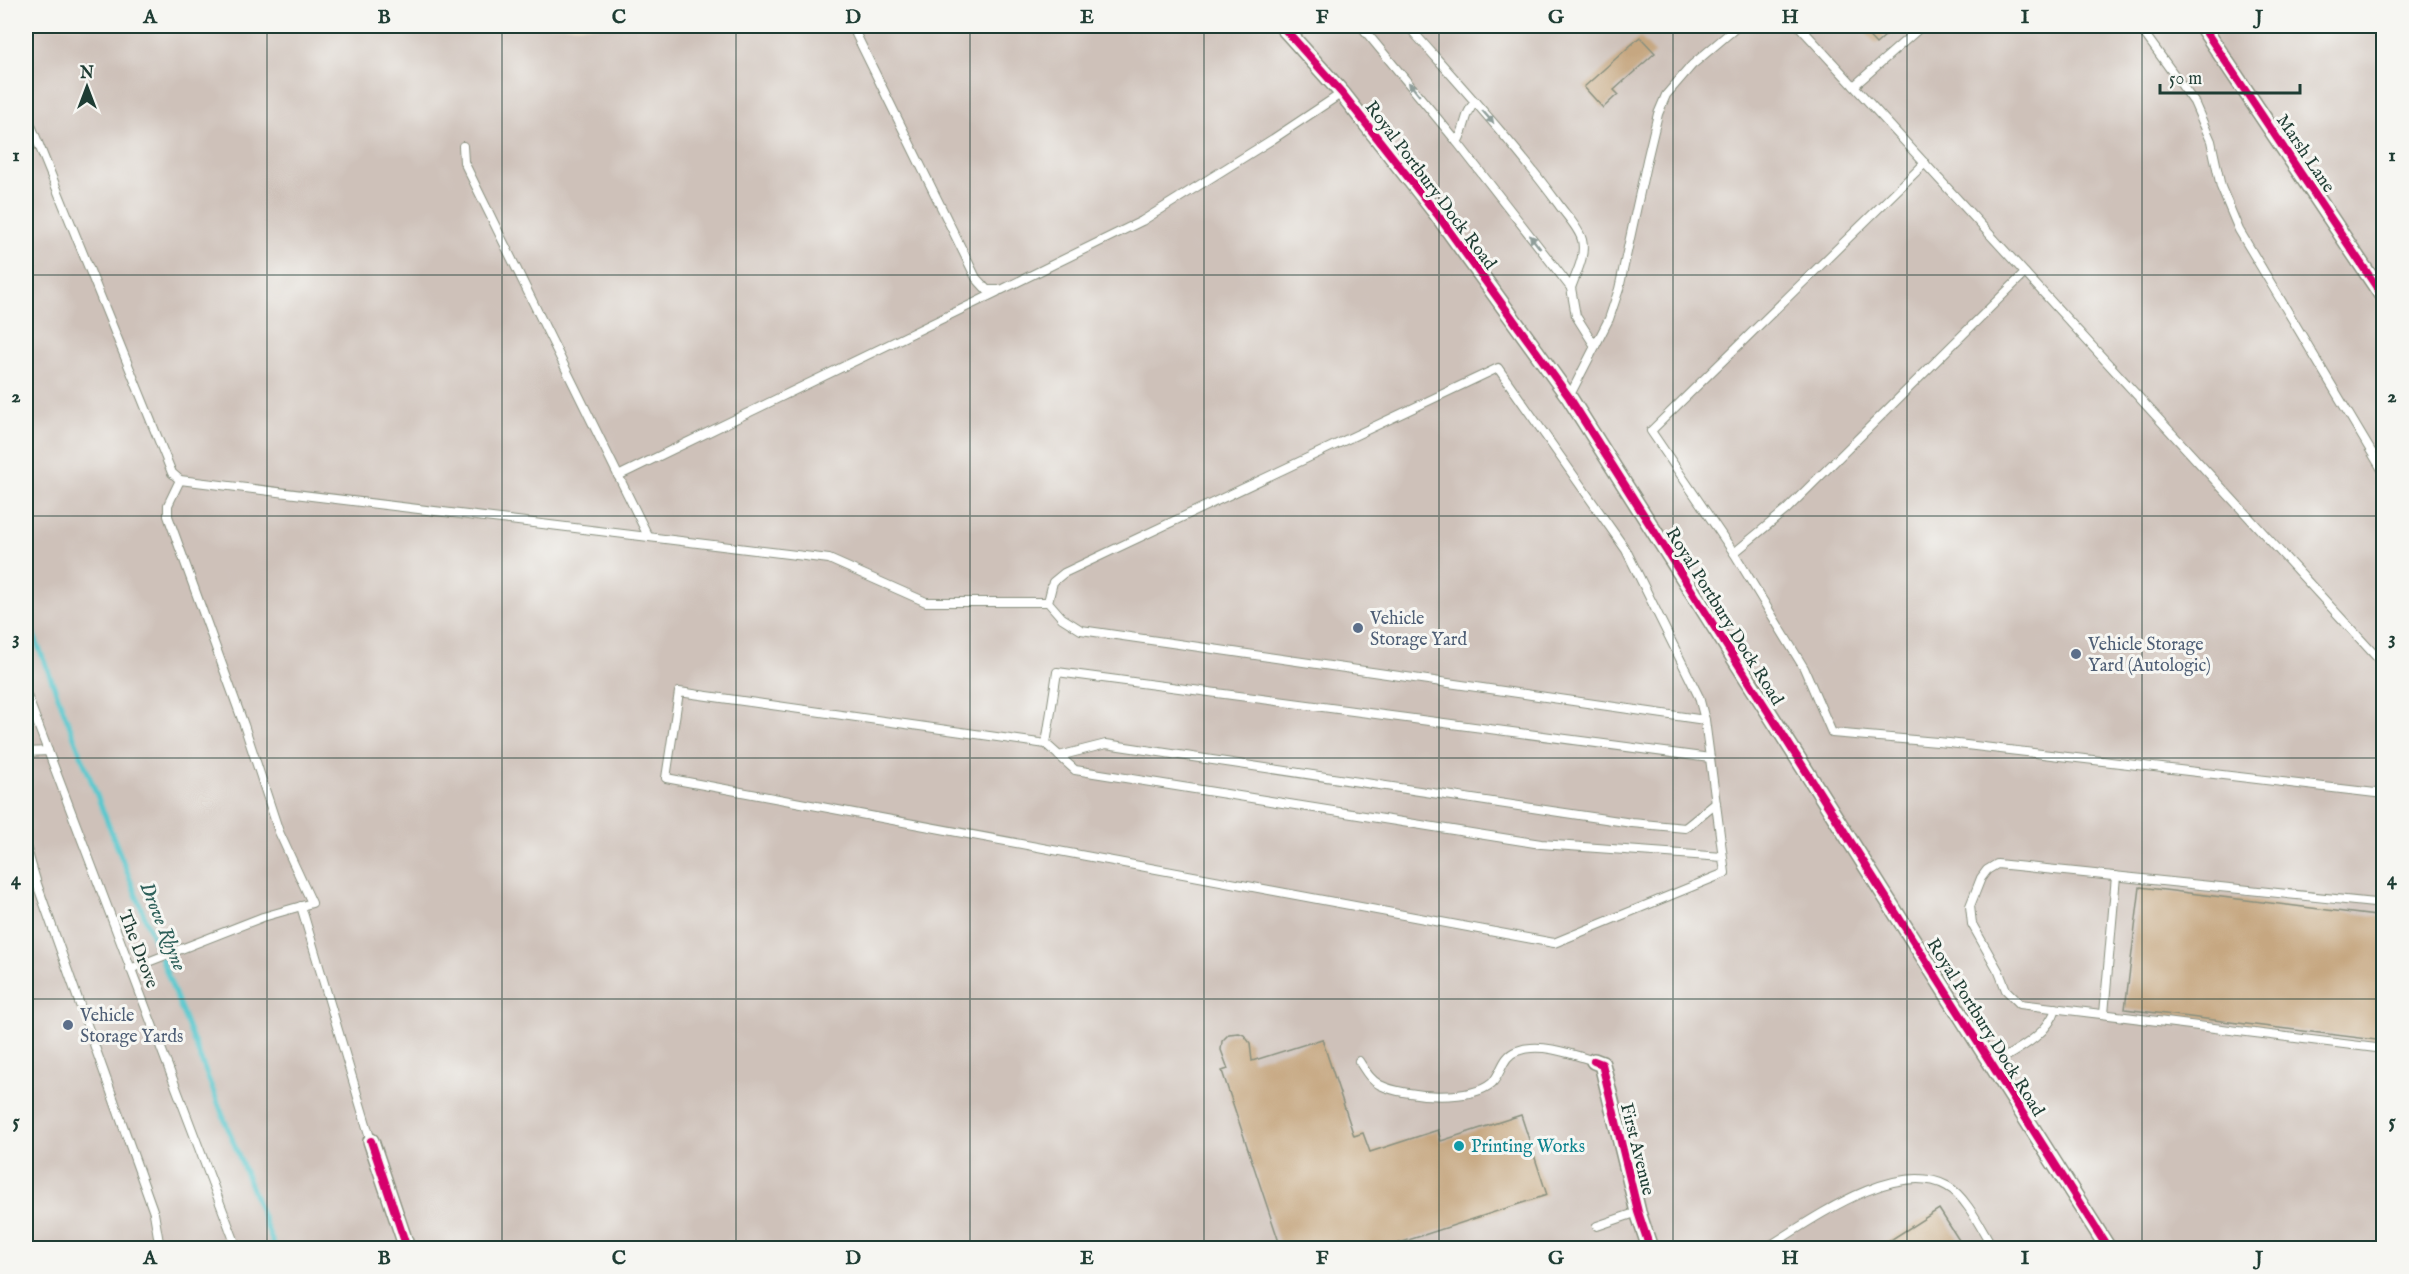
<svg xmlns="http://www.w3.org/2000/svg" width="2409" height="1274" font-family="'IM FELL English',serif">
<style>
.industrial{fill:#cec1b9}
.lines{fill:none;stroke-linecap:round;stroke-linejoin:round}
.stream{stroke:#59c7ce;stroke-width:5}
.building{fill:#c6a781}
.service-casing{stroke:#89907f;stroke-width:10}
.minor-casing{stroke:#89907f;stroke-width:18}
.service{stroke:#fff;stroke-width:8}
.minor{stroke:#fff;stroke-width:15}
.cycleway-casing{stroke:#f6f6f2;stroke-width:11}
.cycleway{stroke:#d6006c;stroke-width:8}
.oneway{fill:#8f9e9a}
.grid{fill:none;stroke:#1f3d34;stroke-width:1.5;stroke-opacity:0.55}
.service-dot{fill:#5c6f8a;stroke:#f6f6f2;stroke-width:2}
.culture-dot{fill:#0f9aa8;stroke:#f6f6f2;stroke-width:2}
.labels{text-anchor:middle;stroke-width:6;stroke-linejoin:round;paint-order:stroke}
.street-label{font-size:18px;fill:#1f3d34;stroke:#f6f6f2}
.service-label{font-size:18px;fill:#4e5e75;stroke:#f6f6f2;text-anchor:start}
.culture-label{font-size:18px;fill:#0d838f;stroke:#f6f6f2;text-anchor:start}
.water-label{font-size:20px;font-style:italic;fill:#2e605a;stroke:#f6f6f2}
.neatline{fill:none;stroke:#1f3d34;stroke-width:2}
.grid-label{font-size:20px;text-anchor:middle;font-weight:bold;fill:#1f3d34}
</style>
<rect width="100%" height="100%" fill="#f6f6f2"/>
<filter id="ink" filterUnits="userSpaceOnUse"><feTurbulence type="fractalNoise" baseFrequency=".0167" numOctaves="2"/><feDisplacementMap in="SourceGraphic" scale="12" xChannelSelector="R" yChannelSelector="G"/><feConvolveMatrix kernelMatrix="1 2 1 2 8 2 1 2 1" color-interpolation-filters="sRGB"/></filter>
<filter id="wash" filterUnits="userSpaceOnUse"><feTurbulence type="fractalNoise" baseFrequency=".008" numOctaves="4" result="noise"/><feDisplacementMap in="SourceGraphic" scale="24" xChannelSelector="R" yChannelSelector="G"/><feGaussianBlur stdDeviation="1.35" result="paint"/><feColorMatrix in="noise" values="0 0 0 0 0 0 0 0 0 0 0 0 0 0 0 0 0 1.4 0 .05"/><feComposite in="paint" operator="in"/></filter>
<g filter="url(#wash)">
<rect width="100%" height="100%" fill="#f3e2ca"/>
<!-- industrial -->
<rect class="industrial" x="26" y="26" width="2357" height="1222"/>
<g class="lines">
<!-- stream -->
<polyline class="stream" points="26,615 275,1248"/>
</g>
<g id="blocks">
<!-- building -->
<g class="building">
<polygon points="1859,26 1896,26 1876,44"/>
<polygon points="1640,37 1655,53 1614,90 1618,94 1603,108 1584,87"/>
<polygon points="2140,887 2384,917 2384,1041 2125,1009"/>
<polygon points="1239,1033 1244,1035 1250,1043 1252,1061 1322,1039 1354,1136 1363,1133 1370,1152 1438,1130 1441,1141 1521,1115 1547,1195 1384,1248 1281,1248 1222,1071 1228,1069 1221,1050 1222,1041 1229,1034"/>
<polygon points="1939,1209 1964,1248 1878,1248"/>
</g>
</g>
</g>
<g filter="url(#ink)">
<use href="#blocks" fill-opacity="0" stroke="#89907f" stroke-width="1.5"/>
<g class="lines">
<defs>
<g id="service">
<polyline points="852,26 976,278 987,290 1001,290 1142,221 1273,139 1342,93"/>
<polyline points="1361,26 1457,142 1571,288 1576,316 1595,346"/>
<path d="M1408,26C1459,84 1513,142 1559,205C1566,215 1579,228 1582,240C1586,256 1576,273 1571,288"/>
<polyline points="1799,26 2384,665"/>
<polyline points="2139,26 2194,102 2211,141 2221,187 2239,230 2384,473"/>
<polyline points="1854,86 1922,26"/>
<polyline points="26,113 172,473 180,480 829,559 926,602 1048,602"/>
<path d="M1457,142C1466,130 1464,113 1475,102"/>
<polyline points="463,146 464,162 648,536"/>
<polyline points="2025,273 1786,510 1734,553 1804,668 1832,733 1949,743 2384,794"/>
<polygon points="1498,368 1626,550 1699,697 1705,720 1081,630 1062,618 1048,602 1053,582 1064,573"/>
<polyline points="1569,397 1609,319 1619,289 1647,160 1658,114 1666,95 1692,65 1738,26"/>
<polyline points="618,476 997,292"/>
<polyline points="1734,553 1651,431 1925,163"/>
<polyline points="26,693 237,1248"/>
<polyline points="1705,720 1725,873 1554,943 666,778 679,692 1046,744 1075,770 1541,844 1723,857"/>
<polyline points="1046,744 1057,672 1710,758"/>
<polyline points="26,752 48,751"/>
<polyline points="1059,756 1106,744 1632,823 1685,828 1716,803"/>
<polyline points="26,846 37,884 154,1213 160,1248"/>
<polyline points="2384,904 1997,864 1987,870 1981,878 1970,906 1972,924 1999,972 2006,990 2020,1004 2384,1049"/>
<polyline points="301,906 371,1141"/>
<polyline points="130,969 263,917 312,903 279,832 244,725 168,516 168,505 180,480"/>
<polyline points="2104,1014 2116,876"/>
<path d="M1359,1061C1365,1070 1370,1080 1380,1085C1405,1097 1470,1102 1492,1083C1502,1073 1502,1056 1517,1051C1540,1042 1572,1054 1594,1061"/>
<path d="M1992,1065C2015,1051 2049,1035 2056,1008"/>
<polyline points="1597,1226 1638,1212"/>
<path d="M1766,1248C1809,1222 1895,1158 1947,1186C1966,1196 1982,1230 1993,1248"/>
</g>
<g id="minor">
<polyline points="1282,26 1342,93 1437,214 1569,397 2108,1248"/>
<polyline points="2202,26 2384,298"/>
<polyline points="1594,1061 1602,1064 1638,1212 1650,1248"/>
<polyline points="371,1141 407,1248"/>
</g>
</defs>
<!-- service casing -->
<use href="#service" class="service-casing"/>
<!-- minor casing -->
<use href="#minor" class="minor-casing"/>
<!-- service -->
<use href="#service" class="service"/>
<!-- minor -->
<use href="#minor" class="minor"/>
<defs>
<g id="cycleway">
<polyline points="1282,26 1342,93 1437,214 1569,397 2108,1248"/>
<polyline points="2202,26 2384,298"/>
<polyline points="1594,1061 1602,1064 1638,1212 1650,1248"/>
<polyline points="371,1141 407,1248"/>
</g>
</defs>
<!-- cycleway casing -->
<use href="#cycleway" class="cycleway-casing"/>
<!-- cycleway -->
<use href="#cycleway" class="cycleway"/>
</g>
<!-- one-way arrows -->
<defs><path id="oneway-solid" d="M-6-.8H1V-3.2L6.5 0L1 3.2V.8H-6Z" transform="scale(1.5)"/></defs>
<g class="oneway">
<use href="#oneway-solid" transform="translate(1414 89) rotate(-129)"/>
<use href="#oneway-solid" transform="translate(1488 117) rotate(49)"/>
<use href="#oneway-solid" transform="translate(1535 242) rotate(-128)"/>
</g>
</g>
<!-- grid -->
<path class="grid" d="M267,26V1248M502,26V1248M736,26V1248M970,26V1248M1204,26V1248M1439,26V1248M1673,26V1248M1907,26V1248M2142,26V1248M26,275H2384M26,516H2384M26,758H2384M26,999H2384"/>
<!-- markers -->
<g class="service-dot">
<circle cx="1358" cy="628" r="6"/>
<circle cx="2076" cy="654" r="6"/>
<circle cx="68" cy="1025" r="6"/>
</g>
<circle class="culture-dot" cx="1459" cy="1146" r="6"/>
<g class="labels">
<!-- street labels -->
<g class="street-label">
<text transform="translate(2306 153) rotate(56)" y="6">Marsh Lane</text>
<text transform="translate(1431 185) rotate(53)" y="6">Royal Portbury Dock Road</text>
<text transform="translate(1725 616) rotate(58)" y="6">Royal Portbury Dock Road</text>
<text transform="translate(139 949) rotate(69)" y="6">The Drove</text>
<text transform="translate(1986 1027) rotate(58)" y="6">Royal Portbury Dock Road</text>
<text transform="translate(1638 1149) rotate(76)" y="6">First Avenue</text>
</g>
<!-- service labels -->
<g class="service-label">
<text x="1370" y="624">Vehicle<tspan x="1370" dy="21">Storage Yard</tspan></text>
<text x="2088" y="650">Vehicle Storage<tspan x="2088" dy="21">Yard (Autologic)</tspan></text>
<text x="80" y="1021">Vehicle<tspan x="80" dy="21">Storage Yards</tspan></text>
</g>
<!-- culture labels -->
<g class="culture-label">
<text x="1471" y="1152">Printing Works</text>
</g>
<!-- water labels -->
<g class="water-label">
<text transform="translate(164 926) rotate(68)" y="7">Drove Rhyne</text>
</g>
</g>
<!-- margin -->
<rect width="2409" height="1274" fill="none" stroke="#f6f6f2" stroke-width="66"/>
<!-- north arrow -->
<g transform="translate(87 87)" stroke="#f6f6f2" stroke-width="4.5" paint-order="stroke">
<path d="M0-4.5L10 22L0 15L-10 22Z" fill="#1f3d34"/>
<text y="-9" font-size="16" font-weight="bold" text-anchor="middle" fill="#1f3d34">N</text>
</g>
<!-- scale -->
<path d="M2160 84v9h140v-9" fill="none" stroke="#1f3d34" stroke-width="3"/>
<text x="2169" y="84" font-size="18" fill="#1f3d34" stroke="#f6f6f2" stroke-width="4.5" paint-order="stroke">50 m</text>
<rect x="33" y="33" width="2343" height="1208" class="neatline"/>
<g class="grid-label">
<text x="150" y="23">A</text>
<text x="384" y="23">B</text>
<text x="619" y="23">C</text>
<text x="853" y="23">D</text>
<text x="1087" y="23">E</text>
<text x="1322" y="23">F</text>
<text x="1556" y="23">G</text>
<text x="1790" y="23">H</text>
<text x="2025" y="23">I</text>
<text x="2259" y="23">J</text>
<text x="16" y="161">1</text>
<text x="2392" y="161">1</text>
<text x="16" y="402">2</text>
<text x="2392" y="402">2</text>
<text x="16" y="644">3</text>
<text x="2392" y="644">3</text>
<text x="16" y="885">4</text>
<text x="2392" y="885">4</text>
<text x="16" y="1127">5</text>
<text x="2392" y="1127">5</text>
<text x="150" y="1264">A</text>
<text x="384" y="1264">B</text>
<text x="619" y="1264">C</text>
<text x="853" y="1264">D</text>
<text x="1087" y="1264">E</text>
<text x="1322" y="1264">F</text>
<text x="1556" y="1264">G</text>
<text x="1790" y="1264">H</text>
<text x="2025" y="1264">I</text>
<text x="2259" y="1264">J</text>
</g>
</svg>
